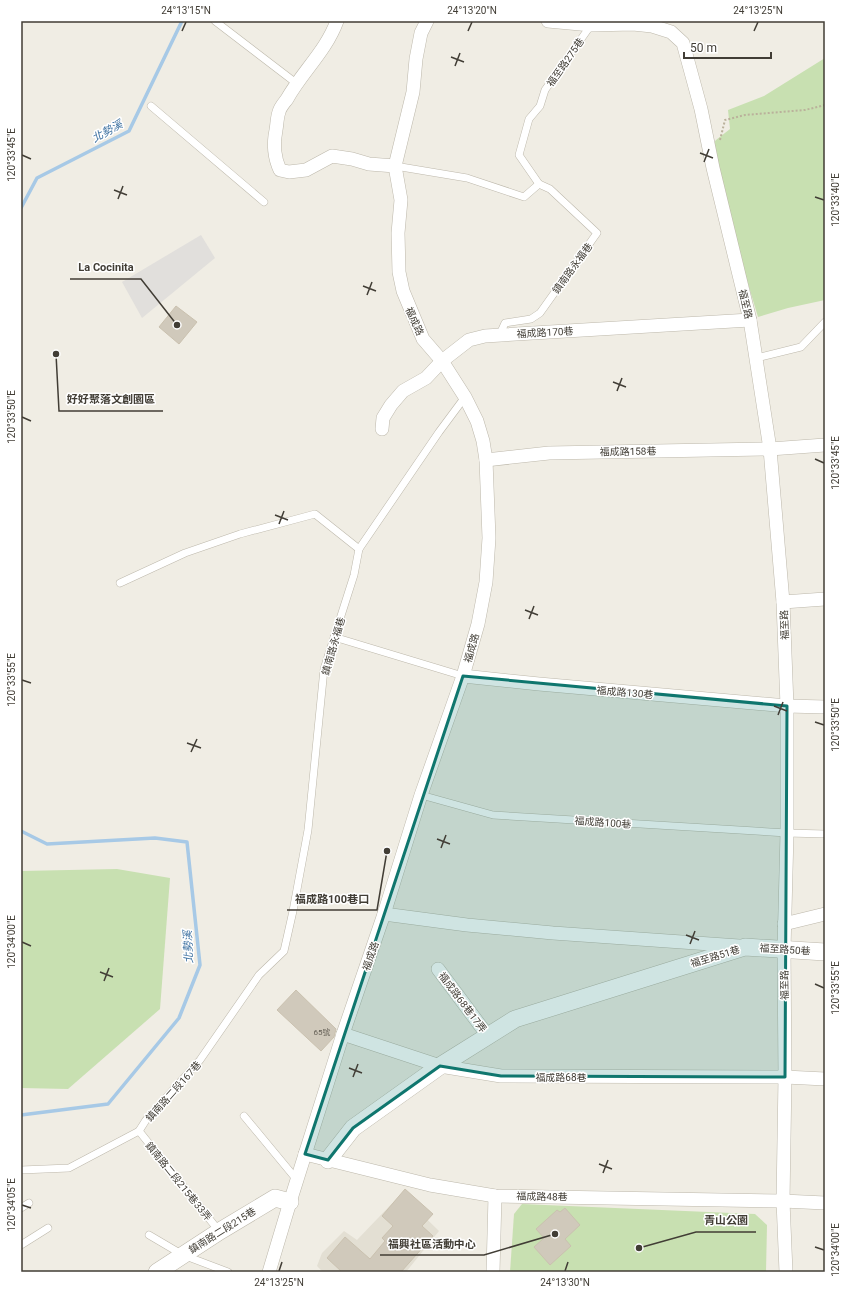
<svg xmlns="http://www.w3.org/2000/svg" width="846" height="1293" font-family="Roboto,'Noto Sans TC',sans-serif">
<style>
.residential{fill:#e3dfd3}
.green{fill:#c8e0b1}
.parking{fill:#e1dfdc}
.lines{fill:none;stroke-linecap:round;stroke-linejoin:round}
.stream{stroke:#a7c9e6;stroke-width:3.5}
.building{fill:#d0c9bb;stroke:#cac1af}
.service-casing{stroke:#bdb8ab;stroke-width:8}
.minor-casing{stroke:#bdb8ab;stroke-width:14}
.tertiary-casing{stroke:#bdb8ab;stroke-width:18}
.path{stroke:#bab19b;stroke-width:2;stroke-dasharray:2 2;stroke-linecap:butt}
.service{stroke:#fff;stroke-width:7}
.minor{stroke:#fff;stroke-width:13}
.tertiary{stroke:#fff;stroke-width:17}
.marked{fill:#0f766e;fill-opacity:0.2;stroke:#0f766e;stroke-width:3;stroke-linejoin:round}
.ticks{fill:none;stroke:#413d35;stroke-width:1.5}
.labels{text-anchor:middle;stroke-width:3;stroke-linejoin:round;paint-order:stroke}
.number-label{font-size:8px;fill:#656056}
.street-label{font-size:10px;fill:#413d35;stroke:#fff}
.water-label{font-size:11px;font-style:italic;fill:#3c70a0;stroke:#fff}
.leader{fill:none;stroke:#413d35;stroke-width:1.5}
.callout-dot{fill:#413d35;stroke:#fff;stroke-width:1.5}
.callout-label{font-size:11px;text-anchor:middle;font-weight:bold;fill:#413d35;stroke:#fff;stroke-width:3;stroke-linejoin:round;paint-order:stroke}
.neatline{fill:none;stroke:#413d35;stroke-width:1.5}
.ticks-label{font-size:10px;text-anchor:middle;fill:#413d35}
</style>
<rect width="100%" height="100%" fill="#f0ede4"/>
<!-- residential -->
<polygon class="residential" points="401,1194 439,1231 406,1272 323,1272 317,1266 322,1253 344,1231 357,1240"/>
<!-- green -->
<g class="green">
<polygon points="825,58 825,300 788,308 758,317 708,151 716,140 730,129 728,110 764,96"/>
<polygon points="117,869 170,878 160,1009 68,1089 21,1088 21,871"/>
<polygon points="522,1204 755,1214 767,1225 766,1272 510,1272 514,1214"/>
</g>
<!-- parking -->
<polygon class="parking" points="201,235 215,258 142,318 122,282"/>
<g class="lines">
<!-- stream -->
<g class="stream">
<polyline points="21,208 37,178 129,131 182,21"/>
<polyline points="21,831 47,844 155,838 187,842 200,965 179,1018 108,1104 21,1115"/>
</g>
</g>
<!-- building -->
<g class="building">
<polygon points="176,306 197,322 179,344 159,327"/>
<polygon points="296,990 336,1029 334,1037 321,1051 277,1010"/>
<polygon points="405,1189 433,1214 422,1226 433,1236 401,1272 342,1272 327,1258 345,1237 370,1259 385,1241 382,1238 393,1226 382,1216"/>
<polygon points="565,1208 580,1225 565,1239 571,1246 550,1265 534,1247 544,1238 536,1229 557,1210 560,1212"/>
</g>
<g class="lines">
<defs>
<g id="service">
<polyline points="215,21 296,83"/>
<polyline points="151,106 264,202"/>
<polyline points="395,166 467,178 524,197 539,184 550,189 597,233 540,313 531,319 505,323 500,334"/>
<polyline points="539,184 519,155 529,119 540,106 545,90 591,25"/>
<polyline points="756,358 801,347 825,322"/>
<polyline points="120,583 185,553 240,534 315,514 359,549"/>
<polyline points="334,637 463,676"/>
<polyline points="421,795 493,815 787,833 825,834"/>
<polyline points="244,1116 297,1180"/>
<polyline points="139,1131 219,1231"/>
<polyline points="21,1170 69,1168 139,1131 146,1120 200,1060 259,975 284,951 293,911 308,830 324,669 354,575 359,549 439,432 465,397"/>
<polyline points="21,1208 29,1203"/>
<polyline points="149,1235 183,1255 228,1272"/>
<polyline points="21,1245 48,1228"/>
</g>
<g id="minor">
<path d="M337,21C326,51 302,72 287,99C284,103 280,107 279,112C277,117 277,125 276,130C273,144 274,157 280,170L289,172L306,170L332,156L352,159L369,164L395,166"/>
<polyline points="548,21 591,25 633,24 652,26 671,32 683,43 701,109 713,168 750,320 770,449 783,602 787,706 787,833 784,949 785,1077 783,1201 786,1272"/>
<polyline points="382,429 383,418 391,405 403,391 426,378 442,361 469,340 485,336 750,320"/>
<polyline points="486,460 549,453 770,449 825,445"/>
<polyline points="783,602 825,599"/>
<polyline points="463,676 539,684 787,706 825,707"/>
<polyline points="384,914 467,925 553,933 739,946"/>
<polyline points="784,924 825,914"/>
<polyline points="438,969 488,1036"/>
<polyline points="343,1034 440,1066 501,1076 785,1077 825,1079"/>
<polyline points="305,1154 430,1185 495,1196 783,1201 825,1203"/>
<polyline points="269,1272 290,1202 343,1034 384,914 421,795 463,676 478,624 486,582 489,538 486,460 483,441 477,421 465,397 442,361 423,339 403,291 399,272 398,233 401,200 395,166 413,92 416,59 421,33 427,21"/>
<polyline points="493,1272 495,1196"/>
</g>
<g id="tertiary">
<polyline points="328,1160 353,1128 440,1066 515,1019 745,947 825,952"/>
<polyline points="157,1272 220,1231 275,1198 290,1202"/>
</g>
</defs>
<!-- service casing -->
<use href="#service" class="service-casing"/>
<!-- minor casing -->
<use href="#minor" class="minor-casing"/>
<!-- tertiary casing -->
<use href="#tertiary" class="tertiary-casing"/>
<!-- path -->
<polyline class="path" points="720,140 725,120 745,115 805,110 825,105"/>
<!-- service -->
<use href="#service" class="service"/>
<!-- minor -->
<use href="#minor" class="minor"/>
<!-- tertiary -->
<use href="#tertiary" class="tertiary"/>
</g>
<!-- marked area -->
<path class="marked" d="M463,676L787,706L785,1077L501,1076L440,1066L353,1128L328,1160L305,1154Z"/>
<!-- ticks -->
<path class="ticks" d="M182,31L186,22M468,31L472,22M754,31L758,22M451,57L464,62M455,66L460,53M700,153L713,158M22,155L31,159M704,162L709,149M114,190L127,195M815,197L824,200M118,199L123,186M363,286L376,291M367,295L372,282M613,382L626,387M617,391L622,378M22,417L31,421M815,459L824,463M275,515L288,520M279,524L284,511M525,610L538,615M529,619L534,606M22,680L31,683M774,706L787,711M778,715L783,702M815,722L824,725M187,743L201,748M191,752L197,739M437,839L450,844M441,848L446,835M686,935L699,940M22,942L31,946M690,944L695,931M100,972L113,977M104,981L109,968M815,984L824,988M349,1068L362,1073M353,1077L358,1064M599,1164L612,1169M603,1173L608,1160M22,1205L31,1208M815,1247L824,1250M279,1271L282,1262M565,1271L568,1262"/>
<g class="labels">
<!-- number labels -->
<g class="number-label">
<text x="322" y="1035">65號</text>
</g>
<!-- street labels -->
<g class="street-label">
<text transform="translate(565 62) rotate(-55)" y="4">福至路275巷</text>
<text transform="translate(572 268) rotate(-54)" y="4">鎮南路永福巷</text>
<text transform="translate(746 304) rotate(77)" y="4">福至路</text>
<text transform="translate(415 321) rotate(66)" y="4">福成路</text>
<text transform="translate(545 332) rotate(-3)" y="4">福成路170巷</text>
<text transform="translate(628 451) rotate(-1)" y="4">福成路158巷</text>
<text transform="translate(784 625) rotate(-92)" y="4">福至路</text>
<text transform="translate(333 646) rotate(-74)" y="4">鎮南路永福巷</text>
<text transform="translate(471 648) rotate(-74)" y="4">福成路</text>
<text transform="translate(625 692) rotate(5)" y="4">福成路130巷</text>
<text transform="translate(603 822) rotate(4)" y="4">福成路100巷</text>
<text transform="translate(785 949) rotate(4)" y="4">福至路50巷</text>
<text transform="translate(370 956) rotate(-71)" y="4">福成路</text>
<text transform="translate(715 956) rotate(-17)" y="4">福至路51巷</text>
<text transform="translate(784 985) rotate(-91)" y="4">福至路</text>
<text transform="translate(463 1002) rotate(53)" y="4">福成路68巷17弄</text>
<text x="561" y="1081">福成路68巷</text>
<text transform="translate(173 1091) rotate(-48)" y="4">鎮南路二段167巷</text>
<text transform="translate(179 1181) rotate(51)" y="4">鎮南路二段215巷33弄</text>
<text transform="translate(542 1196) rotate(1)" y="4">福成路48巷</text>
<text transform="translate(222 1230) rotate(-32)" y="4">鎮南路二段215巷</text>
</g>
<!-- water labels -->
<g class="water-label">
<text transform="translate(107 131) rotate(-29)" y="4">北勢溪</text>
<text transform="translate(188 947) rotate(-93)" y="4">北勢溪</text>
</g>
</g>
<!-- callouts -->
<path class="leader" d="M177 325L141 279H70M56 354L59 411H163M387 851L377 910H287M639 1248L696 1232H756M555 1234L484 1255H380"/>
<g class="callout-dot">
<circle cx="177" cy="325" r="4"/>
<circle cx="56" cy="354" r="4"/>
<circle cx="387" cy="851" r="4"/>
<circle cx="639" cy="1248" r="4"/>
<circle cx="555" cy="1234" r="4"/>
</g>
<g class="callout-label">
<text x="106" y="271">La Cocinita</text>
<text x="111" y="403">好好聚落文創園區</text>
<text x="332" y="903">福成路100巷口</text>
<text x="726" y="1224">青山公園</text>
<text x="432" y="1248">福興社區活動中心</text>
</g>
<!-- border -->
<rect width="846" height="1293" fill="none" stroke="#ffffff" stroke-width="44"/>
<!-- scale -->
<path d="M684 52v6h87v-6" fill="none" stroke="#413d35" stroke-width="2"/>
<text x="690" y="52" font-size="12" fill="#413d35" stroke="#ffffff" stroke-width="3" paint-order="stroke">50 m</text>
<rect x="22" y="22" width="802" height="1249" class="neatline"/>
<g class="ticks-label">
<text x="186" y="14">24°13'15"N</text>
<text x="472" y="14">24°13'20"N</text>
<text x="758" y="14">24°13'25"N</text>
<text transform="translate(11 155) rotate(-90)" y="4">120°33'45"E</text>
<text transform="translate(835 200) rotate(-90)" y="4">120°33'40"E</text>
<text transform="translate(11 417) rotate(-90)" y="4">120°33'50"E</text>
<text transform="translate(835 463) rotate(-90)" y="4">120°33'45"E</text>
<text transform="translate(11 680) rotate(-90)" y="4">120°33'55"E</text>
<text transform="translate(835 725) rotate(-90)" y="4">120°33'50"E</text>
<text transform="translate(11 942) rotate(-90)" y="4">120°34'00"E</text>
<text transform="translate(835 988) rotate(-90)" y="4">120°33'55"E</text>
<text transform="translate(11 1205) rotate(-90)" y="4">120°34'05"E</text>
<text transform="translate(835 1250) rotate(-90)" y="4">120°34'00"E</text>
<text x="279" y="1286">24°13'25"N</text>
<text x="565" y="1286">24°13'30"N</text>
</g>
</svg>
